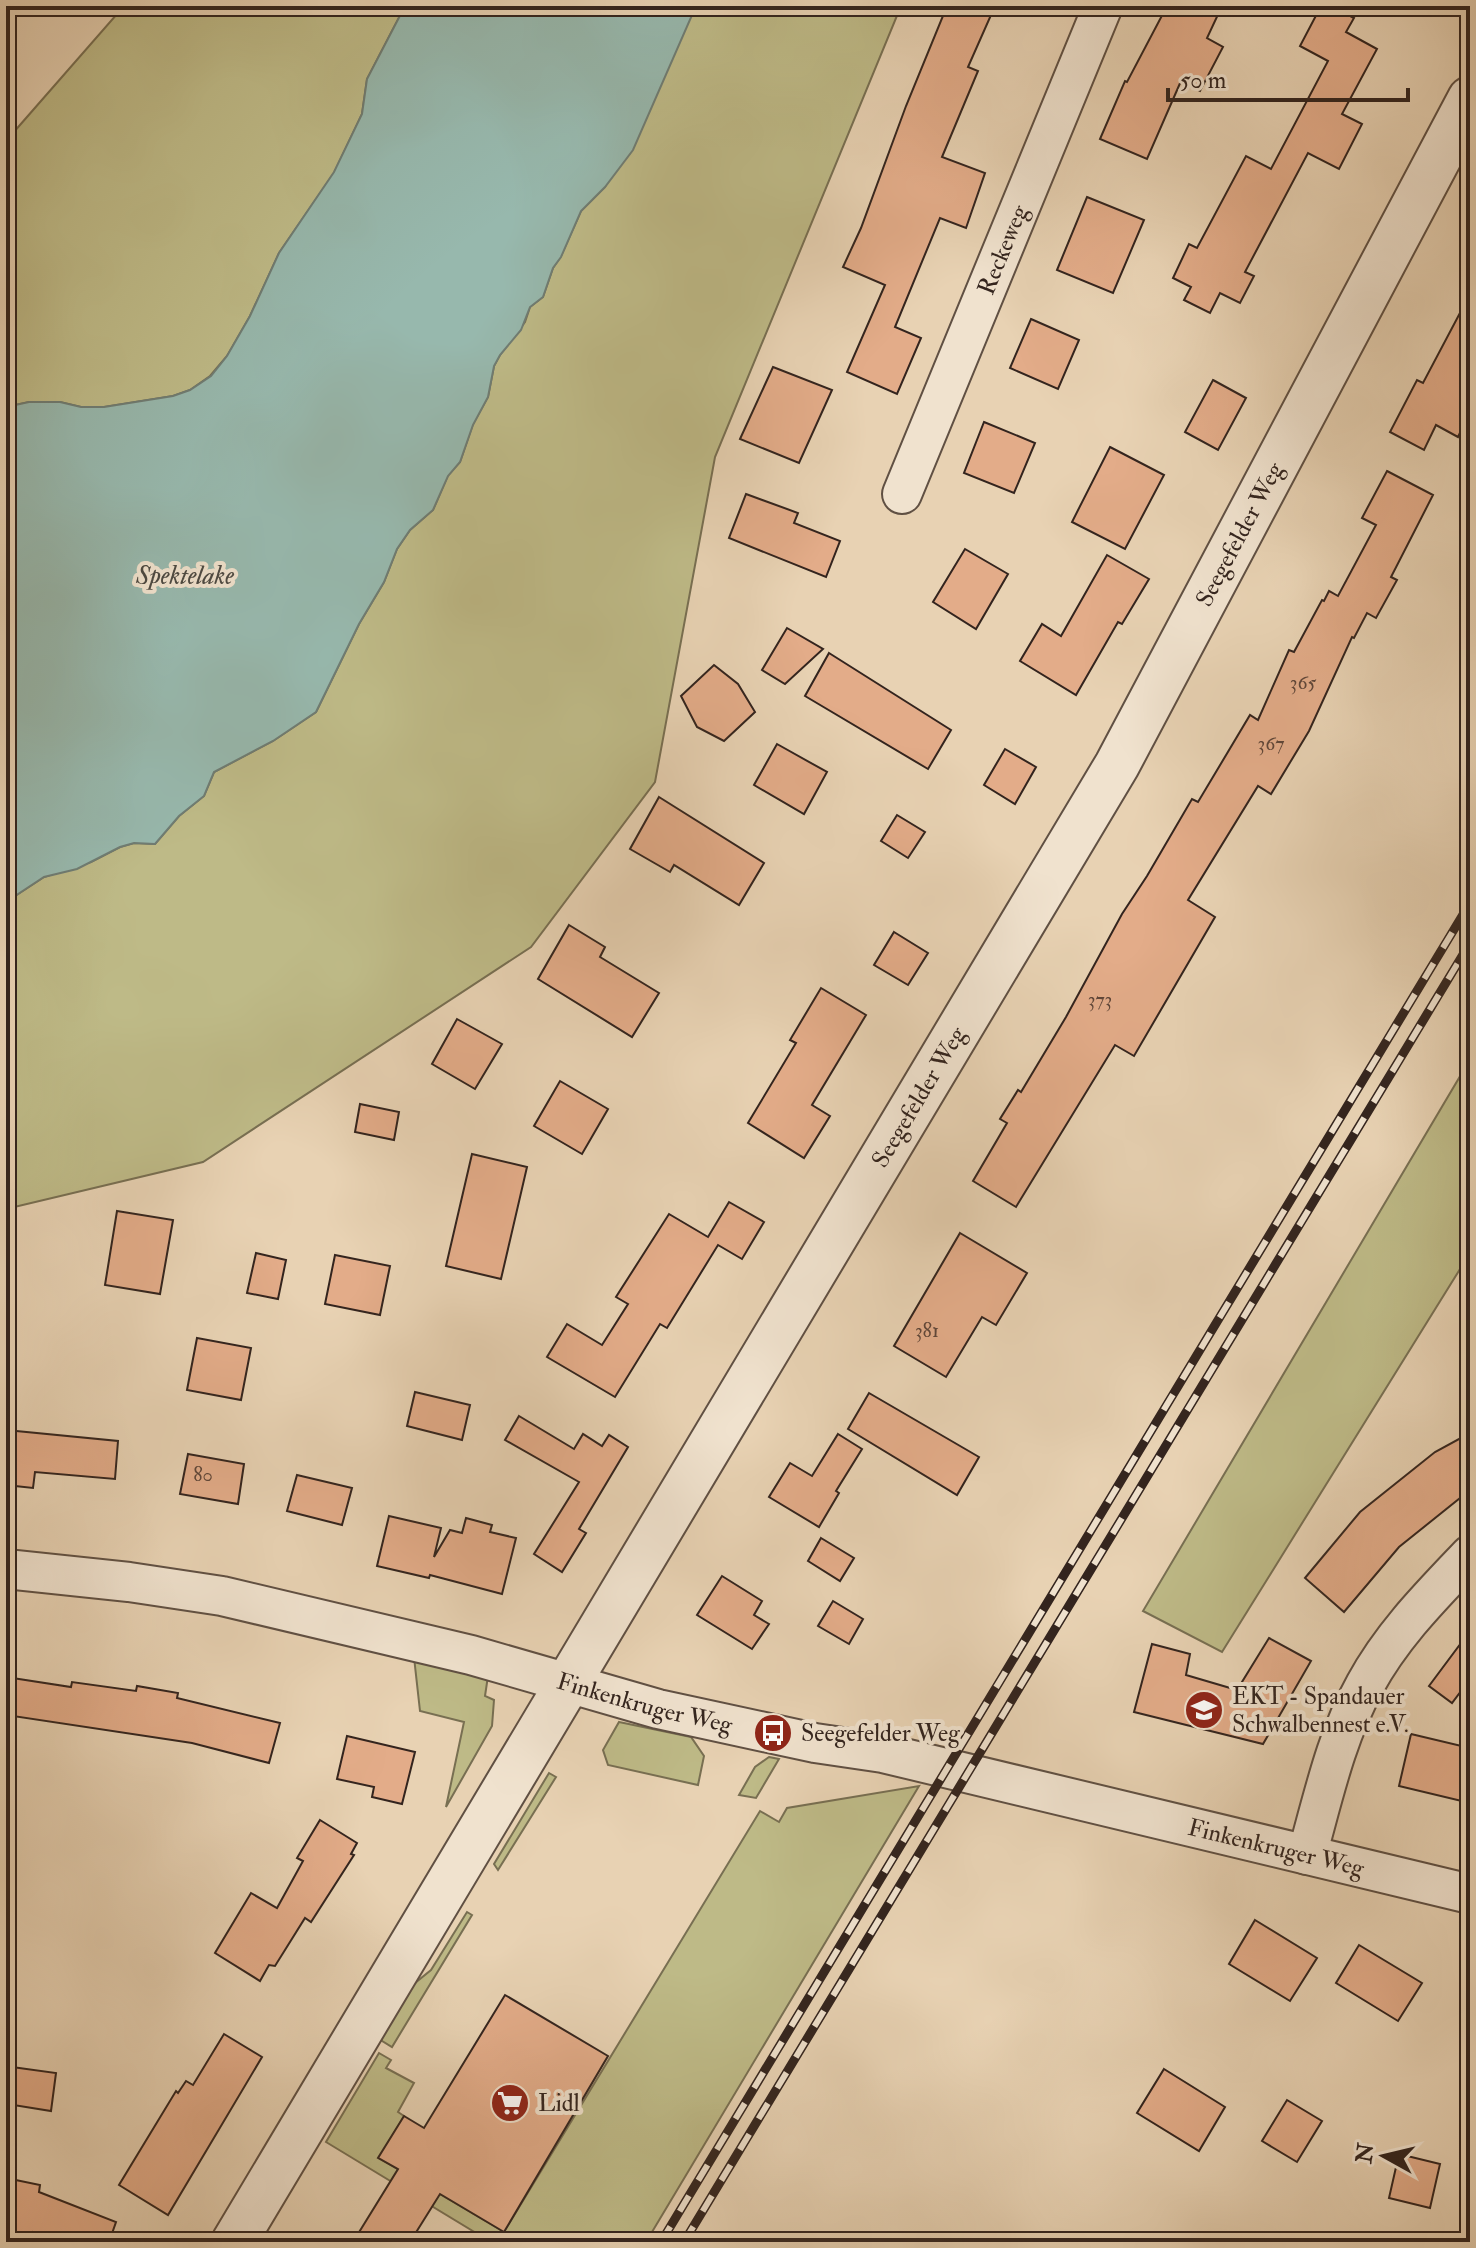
<svg xmlns="http://www.w3.org/2000/svg" width="1476" height="2248" font-family="'IM FELL Double Pica',serif">
<style>
.green{fill:#beba87;stroke:#786f52;stroke-width:2}
.water{fill:#97b8ad;stroke:#6f7d74;stroke-width:2}
.building{fill:#e3ac89;stroke:#33241e;stroke-width:2}
.lines{fill:none;stroke-linecap:round;stroke-linejoin:round}
.minor-casing{stroke:#605043;stroke-width:42}
.tertiary-casing{stroke:#605043;stroke-width:48}
.minor{stroke:#f0e2ce;stroke-width:38}
.tertiary{stroke:#f0e2ce;stroke-width:44}
.rail-casing{stroke:#33241e;stroke-width:9}
.rail{stroke:#f0e2ce;stroke-width:6;stroke-dasharray:18;stroke-linecap:butt}
.labels{text-anchor:middle;stroke-width:8;stroke-linejoin:round;paint-order:stroke}
.number-label{font-size:20px;fill:#5f4639}
.street-label{font-size:24px;fill:#33241e;stroke:#f0e2ce}
.poi-label{font-size:24px;fill:#33241e;stroke:#f0e2ce;text-anchor:start}
.water-label{font-size:26px;font-style:italic;fill:#4c4942;stroke:#f0e2ce}
</style>
<rect width="100%" height="100%" fill="#e8d2b3"/>
<filter id="stains"><feTurbulence type="fractalNoise" baseFrequency=".0025" numOctaves="4"/><feColorMatrix values="0 0 0 0 .2 0 0 0 0 .09 0 0 0 0 .02 0 0 0 .5 -.17"/></filter>
<radialGradient id="worn" r=".72"><stop offset=".6" stop-color="#630" stop-opacity="0"/><stop offset="1" stop-color="#630" stop-opacity=".3"/></radialGradient>
<!-- green -->
<g class="green">
<polygon points="124,6 405,6 367,79 362,114 334,173 279,253 250,316 227,356 210,376 190,390 173,396 104,407 81,407 60,402 29,402 6,407 6,141"/>
<polygon points="696,6 901,6 715,457 655,782 531,947 203,1162 6,1209 6,902 44,877 91,862 120,847 134,843 155,844 179,816 204,796 214,772 273,741 316,712 359,624 384,582 397,549 410,530 433,510 448,475 460,462 473,424 488,397 494,366 500,355 525,322 530,307 543,297 553,268 561,256 581,211 605,187"/>
<polygon points="1462,1073 1470,1078 1470,1253 1222,1652 1143,1611"/>
<polygon points="414,1657 488,1676 485,1696 494,1700 492,1726 446,1807 464,1722 420,1711"/>
<polygon points="619,1722 691,1737 704,1756 698,1785 608,1765 603,1750"/>
<polygon points="769,1757 779,1759 756,1798 739,1795 755,1767"/>
<polygon points="549,1773 556,1777 498,1870 494,1864"/>
<polygon points="919,1786 646,2242 491,2242 326,2142 379,2053 391,2060 386,2068 414,2083 398,2112 404,2116 379,2158 504,2232 760,1811 779,1822 787,1808"/>
<polygon points="467,1912 472,1915 392,2047 374,2036 399,1996 431,1970"/>
</g>
<!-- water -->
<polygon class="water" points="405,6 696,6 633,150 605,187 581,211 561,257 553,268 543,297 530,307 521,330 500,355 494,366 488,397 473,425 460,462 448,476 433,510 410,530 397,549 384,582 359,624 316,712 273,741 214,772 204,796 179,816 155,844 134,843 120,847 77,869 44,877 6,902 6,407 29,402 60,402 81,407 104,407 173,396 190,390 211,376 227,356 250,316 279,253 334,172 362,114 367,79"/>
<!-- building -->
<g class="building">
<polygon points="947,6 995,6 968,67 978,71 942,157 985,173 966,228 940,218 895,327 921,338 897,394 847,372 885,285 843,267 861,228 906,106"/>
<polygon points="1167,6 1222,6 1207,38 1223,47 1200,91 1181,81 1147,159 1100,139 1125,81 1127,82"/>
<polygon points="1321,6 1331,6 1354,18 1346,32 1377,49 1342,114 1362,124 1339,169 1308,153 1245,272 1254,276 1240,303 1220,293 1210,313 1184,300 1191,287 1173,278 1189,244 1197,248 1246,156 1271,169 1328,61 1300,46"/>
<polygon points="1087,197 1144,220 1113,293 1057,270"/>
<polygon points="1470,294 1470,412 1458,437 1436,425 1424,450 1390,432 1417,380 1423,383"/>
<polygon points="1031,319 1079,340 1058,389 1010,368"/>
<polygon points="773,367 832,390 799,463 740,439"/>
<polygon points="1213,380 1246,398 1218,450 1185,432"/>
<polygon points="984,422 1035,443 1014,493 964,473"/>
<polygon points="1110,447 1164,475 1125,549 1072,522"/>
<polygon points="1387,471 1433,495 1391,577 1397,580 1376,618 1367,613 1354,638 1352,637 1309,731 1271,794 1258,786 1188,900 1215,917 1134,1056 1115,1045 1016,1207 973,1181 1007,1123 1000,1119 1018,1090 1021,1092 1066,1017 1122,914 1147,876 1192,799 1198,802 1250,715 1258,720 1289,650 1294,652 1322,600 1324,601 1329,591 1338,596 1376,525 1362,518"/>
<polygon points="746,494 798,513 794,523 840,541 826,577 729,538"/>
<polygon points="965,549 1008,574 976,629 933,602"/>
<polygon points="1107,555 1149,579 1122,624 1118,622 1076,695 1020,661 1042,624 1061,636"/>
<polygon points="787,628 823,649 785,684 762,670"/>
<polygon points="829,653 951,730 928,769 805,696"/>
<polygon points="714,665 738,684 755,712 724,741 697,727 681,696"/>
<polygon points="777,744 827,772 804,814 754,785"/>
<polygon points="1005,749 1036,767 1015,804 984,785"/>
<polygon points="659,797 764,863 739,905 674,865 670,872 630,849"/>
<polygon points="897,815 925,832 908,858 881,841"/>
<polygon points="569,925 605,947 600,957 659,993 632,1037 538,979"/>
<polygon points="894,932 928,953 908,985 874,965"/>
<polygon points="821,988 866,1015 812,1105 830,1116 804,1158 748,1123 796,1043 790,1040"/>
<polygon points="457,1019 502,1044 475,1089 432,1064"/>
<polygon points="560,1081 608,1109 582,1154 534,1126"/>
<polygon points="360,1104 399,1112 394,1140 355,1132"/>
<polygon points="472,1154 527,1167 501,1279 446,1266"/>
<polygon points="729,1202 764,1222 742,1259 718,1245 667,1328 660,1324 615,1397 547,1357 567,1324 602,1345 628,1304 616,1297 669,1214 708,1237"/>
<polygon points="117,1211 173,1220 160,1294 105,1285"/>
<polygon points="960,1233 1027,1273 996,1325 982,1317 946,1377 894,1346"/>
<polygon points="256,1253 286,1260 278,1299 247,1293"/>
<polygon points="335,1255 390,1266 380,1315 325,1304"/>
<polygon points="197,1338 251,1348 241,1400 187,1390"/>
<polygon points="415,1392 470,1405 462,1440 407,1426"/>
<polygon points="869,1393 979,1457 957,1495 848,1429"/>
<polygon points="519,1416 574,1449 583,1434 602,1446 609,1435 628,1447 579,1529 586,1533 562,1572 534,1554 579,1482 505,1440"/>
<polygon points="6,1430 118,1441 115,1479 35,1472 33,1488 6,1485"/>
<polygon points="1470,1433 1470,1490 1399,1547 1344,1612 1305,1578 1360,1512 1435,1452"/>
<polygon points="838,1434 862,1449 836,1491 839,1493 819,1527 769,1497 790,1463 812,1476"/>
<polygon points="188,1454 244,1464 238,1504 180,1494"/>
<polygon points="297,1475 352,1488 342,1525 287,1511"/>
<polygon points="389,1516 441,1528 434,1557 450,1530 462,1533 466,1518 492,1525 490,1532 516,1538 502,1594 430,1575 429,1578 377,1566"/>
<polygon points="821,1538 854,1558 840,1581 808,1561"/>
<polygon points="722,1576 762,1601 754,1615 769,1624 752,1649 697,1615"/>
<polygon points="833,1601 863,1619 849,1644 818,1626"/>
<polygon points="1470,1631 1470,1679 1452,1703 1429,1686"/>
<polygon points="1269,1638 1311,1661 1263,1744 1134,1712 1152,1644 1190,1654 1186,1675 1237,1690"/>
<polygon points="6,1677 71,1687 72,1682 136,1691 137,1686 178,1693 177,1698 280,1723 269,1763 192,1743 6,1715"/>
<polygon points="1411,1734 1470,1748 1470,1803 1399,1786"/>
<polygon points="347,1736 415,1752 402,1804 372,1797 374,1787 337,1779"/>
<polygon points="320,1820 357,1843 351,1854 354,1855 311,1922 305,1918 275,1966 269,1965 260,1981 215,1953 251,1893 277,1908 303,1861 297,1858"/>
<polygon points="1255,1920 1317,1958 1290,2001 1229,1964"/>
<polygon points="1359,1945 1422,1983 1398,2021 1336,1983"/>
<polygon points="505,1995 608,2056 504,2232 440,2194 410,2242 353,2242 398,2169 378,2158 404,2116 424,2128"/>
<polygon points="224,2034 262,2057 168,2215 119,2185 176,2091 178,2093 186,2081 193,2085"/>
<polygon points="12,2067 56,2073 51,2111 7,2104"/>
<polygon points="1164,2069 1225,2107 1199,2151 1137,2113"/>
<polygon points="1287,2100 1322,2121 1297,2162 1262,2141"/>
<polygon points="1399,2154 1440,2164 1430,2208 1389,2198"/>
<polygon points="6,2178 40,2185 39,2192 116,2222 109,2242 58,2242 33,2232 31,2239 6,2235"/>
</g>
<g class="lines">
<defs>
<g id="minor">
<path id="s1" d="M902,494L1103,6"/>
<path id="s2" d="M6,1569L129,1582L222,1596L471,1655L658,1709L815,1743L883,1753L1470,1894"/>
<path d="M1307,1855C1323,1798 1336,1737 1365,1685C1392,1635 1431,1596 1470,1555"/>
</g>
<g id="tertiary">
<path id="s3" d="M234,2242L1117,765L1470,99"/>
</g>
</defs>
<!-- minor casing -->
<use href="#minor" class="minor-casing"/>
<!-- tertiary casing -->
<use href="#tertiary" class="tertiary-casing"/>
<!-- minor -->
<use href="#minor" class="minor"/>
<!-- tertiary -->
<use href="#tertiary" class="tertiary"/>
<defs>
<g id="rail">
<polyline points="661,2242 1470,903"/>
<polyline points="684,2242 1470,943"/>
</g>
</defs>
<!-- rail casing -->
<use href="#rail" class="rail-casing"/>
<!-- rail -->
<use href="#rail" class="rail"/>
</g>
<!-- icons -->
<defs>
<symbol id="school-disc" viewBox="-11 -11 22 22"><circle r="9.5" fill="#8f2418" stroke="#f0e2ce"/><path d="M0-5L7-2L0 1L-7-2ZM-4 1L0 2.5L4 1V4Q0 6-4 4Z" fill="#fff"/></symbol>
<symbol id="bus-disc" viewBox="-11 -11 22 22"><circle r="9.5" fill="#8f2418" stroke="#f0e2ce"/><path d="M-5-6H5V4H4V6H2V4H-2V6H-4V4H-5ZM-3.5-4V0h7V-4ZM-3.5 1.2v1.5H-2V1.2ZM2 1.2v1.5H3.5V1.2Z" fill="#fff"/></symbol>
<symbol id="supermarket-disc" viewBox="-11 -11 22 22"><circle r="9.5" fill="#8f2418" stroke="#f0e2ce"/><path d="M-6-5.5h2.5l.6 2H6L4.5 2H-2.5L-4.4-4H-6ZM-1.5 3.2a1.3 1.3 0 1 0 .1 0ZM3 3.2a1.3 1.3 0 1 0 .1 0Z" fill="#fff"/></symbol>
</defs>
<g fill-rule="evenodd">
<use href="#school-disc" x="1182" y="1688" width="44" height="44"/>
<use href="#bus-disc" x="751" y="1711" width="44" height="44"/>
<use href="#supermarket-disc" x="488" y="2081" width="44" height="44"/>
</g>
<g class="labels">
<!-- number labels -->
<g class="number-label">
<text x="1303" y="689">365</text>
<text x="1271" y="750">367</text>
<text x="1100" y="1006">373</text>
<text x="927" y="1337">381</text>
<text x="203" y="1481">80</text>
</g>
<!-- street labels -->
<g class="street-label">
<text dy="8" stroke="none"><textPath href="#s1" startOffset="264">Reckeweg</textPath></text>
<text dy="8" stroke="none"><textPath href="#s3" startOffset="1982">Seegefelder Weg</textPath></text>
<text dy="8" stroke="none"><textPath href="#s3" startOffset="1334">Seegefelder Weg</textPath></text>
<text dy="8" stroke="none"><textPath href="#s2" startOffset="654">Finkenkruger Weg</textPath></text>
<text dy="8" stroke="none"><textPath href="#s2" startOffset="1302">Finkenkruger Weg</textPath></text>
</g>
<!-- poi labels -->
<g class="poi-label">
<text x="1232" y="1704">EKT - Spandauer<tspan x="1232" dy="28">Schwalbennest e.V.</tspan></text>
<text x="801" y="1741">Seegefelder Weg</text>
<text x="538" y="2111">Lidl</text>
</g>
<!-- water labels -->
<g class="water-label">
<text x="185" y="584">Spektelake</text>
</g>
</g>
<!-- margin -->
<rect width="1476" height="2248" fill="none" stroke="#e8d2b3" stroke-width="32"/>
<rect x="8" y="8" width="1460" height="2232" fill="none" stroke="#33241e" stroke-width="4"/>
<rect x="16" y="16" width="1444" height="2216" fill="none" stroke="#33241e" stroke-width="2"/>
<!-- north arrow -->
<g transform="translate(1384 2156) rotate(278)" stroke="#f0e2ce" stroke-width="6" paint-order="stroke">
<path d="M0-6L14 30L0 20L-14 30Z" fill="#33241e"/>
<text y="-12" font-size="22" font-weight="bold" text-anchor="middle" fill="#33241e">N</text>
</g>
<!-- scale -->
<path d="M1168 88v12h240v-12" fill="none" stroke="#33241e" stroke-width="4"/>
<text x="1180" y="88" font-size="24" fill="#33241e" stroke="#f0e2ce" stroke-width="6" paint-order="stroke">50 m</text>
<rect width="100%" height="100%" filter="url(#stains)"/>
<rect width="100%" height="100%" fill="url(#worn)"/>
</svg>
